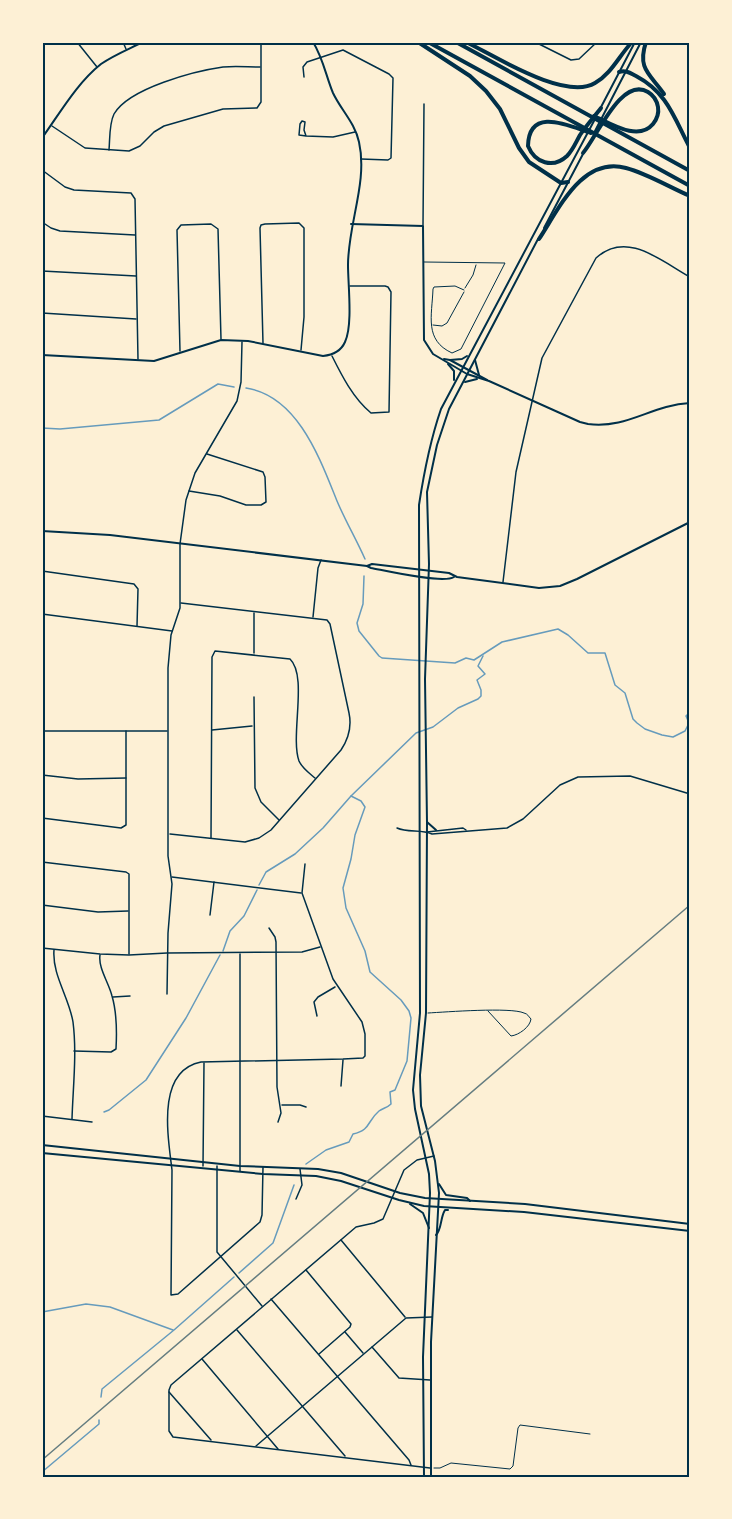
<svg xmlns="http://www.w3.org/2000/svg" width="732" height="1519" font-family="'Public Sans',sans-serif">
<style>
.lines{fill:none;stroke-linecap:round;stroke-linejoin:round}
.stream{stroke:#669bbc;stroke-width:1.5}
.service{stroke:#003049;stroke-width:1}
.minor{stroke:#003049;stroke-width:1.5}
.tertiary{stroke:#003049;stroke-width:2}
.secondary{stroke:#003049;stroke-width:2}
.motorway{stroke:#003049;stroke-width:4}
.rail{stroke:#657d81;stroke-width:1.5}
.neatline{fill:none;stroke:#003049;stroke-width:2}
</style>
<rect width="100%" height="100%" fill="#fdf0d5"/>
<g class="lines">
<!-- stream -->
<g class="stream">
<path d="M246,388C298,396 320,459 337,501C345,520 356,539 365,559"/>
<polyline points="42,428 60,429 159,420 218,384 234,387"/>
<polyline points="364,576 363,604 357,623 359,631 379,656 382,658 455,663 466,658 474,660 502,642 558,629 568,635 588,653 605,653 615,685 625,693 633,719 637,723 645,729 662,735 673,737 685,731 689,723 686,716 690,712"/>
<polyline points="259,885 266,872 295,854 323,828 351,796 416,733 433,727 458,708 478,699 481,696 481,690 477,680 485,674 478,666 483,656"/>
<polyline points="223,951 230,931 244,916 257,890"/>
<polyline points="104,1112 109,1110 146,1080 186,1018 220,955"/>
<path d="M306,1164L326,1150L349,1142L353,1134C371,1130 367,1121 379,1111C383,1108 387,1108 391,1104L390,1092L395,1090L407,1061L411,1018L409,1011L401,1000L370,972L365,951L346,908L343,888L351,859L355,835L365,807L361,801L351,796"/>
<polyline points="239,1273 273,1243 294,1185"/>
<polyline points="42,1312 86,1304 110,1307 173,1330"/>
<polyline points="101,1397 102,1389 174,1330 234,1277"/>
<polyline points="42,1472 99,1424 99,1420"/>
</g>
<!-- service -->
<g class="service">
<path d="M424,262L505,263L461,349L452,353C424,340 432,316 433,289L434,287L455,286L464,290"/>
<polyline points="465,288 473,275 476,265"/>
<polyline points="433,325 442,326 447,323 464,292"/>
<path d="M428,1013C446,1012 511,1007 524,1013C528,1014 528,1016 531,1019C530,1027 519,1035 511,1036L488,1011"/>
<polyline points="434,1468 440,1468 451,1463 510,1469 513,1466 518,1428 520,1425 590,1434"/>
</g>
<!-- minor -->
<g class="minor">
<polyline points="77,42 97,67"/>
<polyline points="123,42 126,49"/>
<polyline points="535,42 571,60 579,59 597,42"/>
<polyline points="304,77 303,67 307,62 343,50 389,74 393,78 391,158 388,160 361,159"/>
<polyline points="52,126 85,148 129,151 140,146 154,132 164,126 223,109 257,108 261,102 261,42"/>
<polyline points="306,136 299,135 300,124 302,121 305,122 304,130 306,136 333,137 355,132"/>
<path d="M109,150C110,139 109,124 114,114C129,88 195,71 223,67C235,66 248,67 260,67"/>
<polyline points="42,170 65,187 74,190 131,193 135,199 138,359"/>
<polyline points="42,222 51,228 60,231 135,235"/>
<polyline points="423,225 424,104"/>
<polyline points="42,271 136,276"/>
<polyline points="42,313 136,319"/>
<polyline points="263,343 260,228 261,225 265,224 299,223 304,228 304,317 301,350"/>
<polyline points="180,351 177,230 181,225 211,224 218,229 221,339"/>
<path d="M332,356C342,376 353,398 371,413L389,412L391,292L388,287L385,286H350"/>
<polyline points="189,491 220,496 246,505 261,505 266,502 265,477 263,472 207,454"/>
<polyline points="42,571 134,584 138,589 137,626"/>
<path d="M503,582L516,472L542,358L596,258C627,230 661,261 690,277"/>
<polyline points="42,614 172,631"/>
<polyline points="313,617 318,568 321,560"/>
<polyline points="254,653 254,613"/>
<polyline points="254,697 255,788 261,802 279,820"/>
<polyline points="212,730 252,726"/>
<polyline points="42,731 167,731"/>
<polyline points="42,775 78,779 126,778"/>
<polyline points="42,818 121,828 126,825 126,731"/>
<path d="M397,828C408,833 421,829 432,834L507,828L523,819L560,785L578,777L630,776L690,794"/>
<polyline points="427,832 463,828 466,830"/>
<path d="M170,834L245,842L259,838L271,830L341,750C349,738 352,727 349,713L330,624L327,620L181,603"/>
<path d="M211,838L212,657L215,651L290,659C308,676 290,736 299,761C302,768 309,773 315,778"/>
<polyline points="42,862 126,872 129,874 129,954"/>
<polyline points="172,877 301,893"/>
<polyline points="42,905 98,912 128,911"/>
<polyline points="210,915 214,882"/>
<polyline points="269,928 275,937 276,942 277,1087 281,1113 278,1122"/>
<polyline points="42,948 100,954 129,955 167,953 302,952 320,947"/>
<path d="M54,950C52,975 69,997 73,1022C77,1053 73,1087 72,1119"/>
<polyline points="240,954 240,1171"/>
<polyline points="167,994 168,933 172,884 168,856 168,668 171,635 180,608 180,544 186,500 195,473 237,401 241,382 242,342"/>
<polyline points="113,997 130,996"/>
<polyline points="317,1016 314,1002 318,997 335,987"/>
<path d="M74,1051L111,1052L116,1049C117,1031 117,1013 112,996C109,983 98,968 100,955"/>
<polyline points="341,1086 343,1060"/>
<polyline points="282,1105 300,1105 306,1107"/>
<polyline points="42,1116 92,1122"/>
<polyline points="203,1166 204,1063"/>
<polyline points="217,1166 217,1252 262,1306"/>
<path d="M263,1167L262,1215L260,1222L178,1294L171,1295L172,1170C168,1136 156,1071 201,1062L343,1059L363,1058L365,1056V1034L362,1022L333,979L302,893L305,864"/>
<polyline points="296,1199 302,1185 300,1169"/>
<polyline points="341,1240 405,1317"/>
<polyline points="306,1270 351,1324 350,1327 319,1354"/>
<polyline points="271,1299 409,1460 411,1465"/>
<polyline points="237,1330 345,1456"/>
<polyline points="345,1332 363,1353"/>
<polyline points="372,1347 399,1378 430,1380"/>
<polyline points="202,1359 278,1449"/>
<polyline points="169,1392 211,1440"/>
<polyline points="256,1446 406,1318 432,1317"/>
<polyline points="430,1468 173,1437 169,1431 169,1390 171,1385 356,1227 374,1223 383,1219 404,1170 417,1160 434,1156"/>
</g>
<!-- tertiary -->
<g class="tertiary">
<path d="M42,138C60,113 77,83 101,64C114,55 129,49 143,42"/>
<path d="M351,224L423,226L424,340L433,354L467,374L489,381L580,422L588,424C628,429 651,405 690,403"/>
<path d="M42,355L154,361L221,340L248,341L323,356C333,355 341,351 345,342C353,325 348,285 348,265C348,224 368,182 359,142C355,123 341,110 333,93C326,76 323,58 313,42"/>
<polyline points="444,359 450,360 487,380"/>
</g>
<!-- secondary -->
<g class="secondary">
<polyline points="600,109 635,42"/>
<polyline points="594,133 641,42"/>
<polyline points="544,228 583,154"/>
<polyline points="450,360 462,359 467,356"/>
<polyline points="475,360 479,375"/>
<polyline points="448,364 454,371 454,380"/>
<polyline points="465,382 477,379"/>
<polyline points="42,531 110,535 367,566 372,564 449,573 457,577 539,588 560,586 577,579 690,522"/>
<path d="M367,566L371,568C387,571 443,584 454,577"/>
<polyline points="427,822 436,830"/>
<polyline points="42,1145 240,1166 318,1169 341,1173 400,1193 425,1198 525,1204 690,1224"/>
<polyline points="42,1153 263,1174 316,1176 341,1181 399,1200 424,1206 524,1212 690,1231"/>
<polyline points="439,1184 446,1195 467,1198 470,1201"/>
<polyline points="410,1204 423,1213 429,1228"/>
<path d="M436,1235C442,1229 440,1218 445,1210H448"/>
<path d="M424,1477L423,1357L430,1193L429,1174L415,1109L413,1090L420,1013L419,505C424,472 430,441 441,409L595,119"/>
<polyline points="431,1477 431,1342 439,1193 435,1161 421,1106 420,1075 426,1013 427,822 425,679 429,564 427,492 437,445 449,409 538,239"/>
</g>
<!-- motorway -->
<g class="motorway">
<polyline points="418,42 470,76 486,91 500,109 519,148 529,162 561,183 568,182"/>
<polyline points="428,42 690,186"/>
<polyline points="456,42 690,171"/>
<path d="M466,42C495,56 565,101 595,83C611,74 619,56 632,42"/>
<path d="M646,42C637,69 650,74 664,94"/>
<path d="M619,72C626,70 630,73 636,76C668,93 674,118 690,148"/>
<path d="M591,133C569,126 529,106 528,146C535,163 553,169 567,156C573,150 576,142 580,135C586,126 594,117 601,108"/>
<path d="M583,153C597,137 621,76 648,92C653,95 657,101 658,107C659,113 657,119 653,124C638,142 610,123 594,116"/>
<path d="M539,239C559,209 582,156 626,168C648,174 669,187 690,196"/>
</g>
<!-- rail -->
<polyline class="rail" points="42,1460 690,905"/>
</g>
<!-- border -->
<rect width="732" height="1519" fill="none" stroke="#fdf0d5" stroke-width="87"/>
<rect x="44" y="44" width="644" height="1432" class="neatline"/>
</svg>
